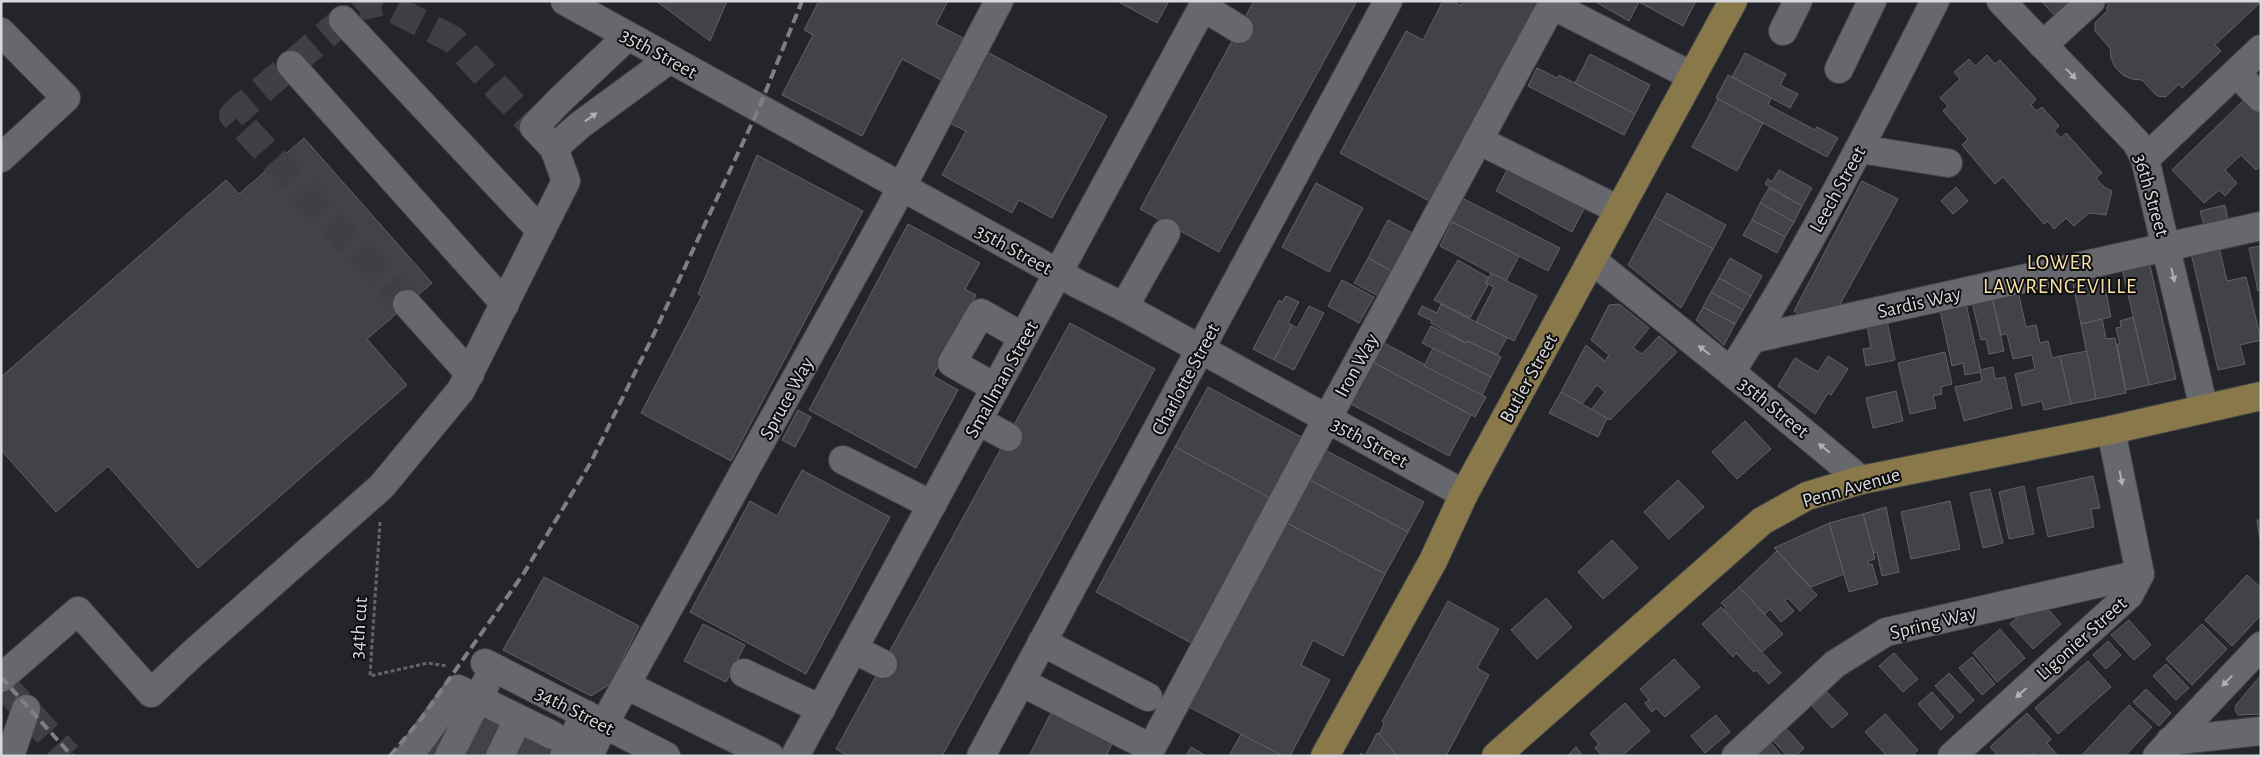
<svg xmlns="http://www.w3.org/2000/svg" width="2262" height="757" font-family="'Alegreya Sans',sans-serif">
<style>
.building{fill:#414348;stroke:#606267}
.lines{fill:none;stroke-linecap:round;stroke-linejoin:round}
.minor-tunnel{stroke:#3f4045;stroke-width:28;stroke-dasharray:28 14;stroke-linecap:butt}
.minor-casing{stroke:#424347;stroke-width:30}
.major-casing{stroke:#424347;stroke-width:30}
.path{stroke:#65666b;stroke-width:3;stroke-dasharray:4 2.5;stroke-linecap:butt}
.minor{stroke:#66686d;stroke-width:28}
.major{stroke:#89784a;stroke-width:28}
.rail{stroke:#7e7f83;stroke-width:4;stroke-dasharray:10 5;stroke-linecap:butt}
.oneway{fill:#b0b1b5}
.labels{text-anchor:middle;stroke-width:4;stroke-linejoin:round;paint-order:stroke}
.street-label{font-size:20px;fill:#d8d9dc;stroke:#0e0e10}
.neighbourhood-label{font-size:21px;letter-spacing:1px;fill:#fae2a7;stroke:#0e0e10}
</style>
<rect width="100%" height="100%" fill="#24252a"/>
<!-- building -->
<g class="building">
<polygon points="656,1 727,1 710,41"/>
<polygon points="819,1 948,1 936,24 965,39 943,81 902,59 862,136 782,95 813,35 804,30"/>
<polygon points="1117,1 1169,1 1157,23"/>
<polygon points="1254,1 1357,1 1219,252 1140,209"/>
<polygon points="1443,1 1452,1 1461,6 1463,1 1541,1 1433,203 1340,153 1406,31 1423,40"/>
<polygon points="1594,1 1696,1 1683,26 1639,2 1629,21"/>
<polygon points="2041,1 2085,1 2062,23"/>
<polygon points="2108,1 2261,1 2261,2 2215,45 2221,51 2182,88 2179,84 2166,97 2157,96 2142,80 2132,79 2123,75 2115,67 2111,58 2110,48 2095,31 2095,23 2108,10 2106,8 2109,5 2106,3"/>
<polygon points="987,52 1107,116 1052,218 1019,200 1012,213 942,175 966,131 949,123"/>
<polygon points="1745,53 1786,74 1780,85 1798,94 1790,108 1732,77"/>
<polygon points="1590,54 1650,85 1635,114 1575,83"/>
<polygon points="1987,55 1995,64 2000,60 2036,99 2031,105 2036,111 2042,107 2059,126 2054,131 2061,138 2066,133 2102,173 2096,178 2104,187 2112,191 2106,215 2089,213 2074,226 2066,218 2054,229 2048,221 2044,224 2003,177 1995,184 1962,145 1968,139 1943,111 1948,106 1940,98 1960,79 1954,72 1969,59 1975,66"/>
<polygon points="1537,68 1557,78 1559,75 1635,114 1624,135 1528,86"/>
<polygon points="1728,75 1771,98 1768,105 1815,130 1817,127 1838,138 1827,157 1716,98"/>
<polygon points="2248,96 2261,109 2261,166 2256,170 2241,155 2225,170 2237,183 2225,196 2219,190 2204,203 2172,170"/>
<polygon points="1718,99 1763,123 1737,171 1692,147"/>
<polygon points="304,138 432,283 367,339 407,385 198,568 108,466 56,512 1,450 1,377 226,180 239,194"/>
<polygon points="757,155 863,211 731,461 641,413 702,296 698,294"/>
<polygon points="1509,166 1585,207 1572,232 1496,191"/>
<polygon points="1779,170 1812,188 1802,206 1765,184 1768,179 1772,182"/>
<polygon points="1862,181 1898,199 1834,315 1812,321 1794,311"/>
<polygon points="1316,183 1363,208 1329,272 1282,247"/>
<polygon points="1956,187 1968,201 1953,214 1941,201"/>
<polygon points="1769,188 1802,206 1794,222 1760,203"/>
<polygon points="1667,193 1726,225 1713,249 1654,217"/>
<polygon points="1462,198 1560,248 1548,271 1451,221"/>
<polygon points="1760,203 1794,222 1785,237 1752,220"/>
<polygon points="2225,205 2228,219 2204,225 2200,211"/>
<polygon points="1654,217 1713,249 1681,308 1628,265"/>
<polygon points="1388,220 1418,236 1397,274 1368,258"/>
<polygon points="1752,220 1785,237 1777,253 1743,235"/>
<polygon points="1452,222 1519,256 1506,281 1440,246"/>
<polygon points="908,224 980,263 965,289 976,295 933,376 958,390 916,468 809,410"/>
<polygon points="2261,246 2261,290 2258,291 2249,248"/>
<polygon points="2219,247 2227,281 2246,277 2261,340 2240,345 2245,364 2218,370 2191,253"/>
<polygon points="1368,258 1397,274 1384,299 1354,283"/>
<polygon points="1730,258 1762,276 1751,296 1719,278"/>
<polygon points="1458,260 1489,278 1486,283 1488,285 1470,318 1434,300"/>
<polygon points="2149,261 2176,379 2149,385 2122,268"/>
<polygon points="1491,273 1537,296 1514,341 1476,322 1494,287 1486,283"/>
<polygon points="2102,273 2111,317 2081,324 2072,279"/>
<polygon points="1719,278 1751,296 1743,310 1711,292"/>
<polygon points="1342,280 1374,297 1359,323 1328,306"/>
<polygon points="2018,291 2026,327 2036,325 2040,343 2048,341 2052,358 2060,356 2071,404 2044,410 2042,401 2022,406 2015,374 2035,369 2032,355 2013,359 2007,334 2001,335 1992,297"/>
<polygon points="1711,292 1743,310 1735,324 1703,307"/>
<polygon points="1286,296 1299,302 1288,323 1292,325 1274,360 1253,349 1279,300 1282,302"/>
<polygon points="1992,297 2004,351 1989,354 1986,339 1981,340 1972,302"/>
<polygon points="1441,304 1507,338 1497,355 1467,341 1466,343 1431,323 1432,321 1418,314 1422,306 1437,313"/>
<polygon points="1619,304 1649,328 1633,348 1642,354 1659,336 1677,352 1610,420 1591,410 1605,392 1597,385 1582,404 1561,392 1586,345 1605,361 1609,355 1591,340 1609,305"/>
<polygon points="1966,304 1981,372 1965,375 1963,363 1952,366 1940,310"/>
<polygon points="1309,306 1324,313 1294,370 1274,360 1292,325 1297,328"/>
<polygon points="1703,307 1735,324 1724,345 1696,320"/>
<polygon points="2133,317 2149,385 2126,390 2117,344 2120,344 2116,328 2121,327 2120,321"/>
<polygon points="2102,319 2106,339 2115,338 2126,393 2096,399 2081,324"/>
<polygon points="1887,321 1895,360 1866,366 1863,349 1871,348 1867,325"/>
<polygon points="1070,323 1155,369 942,756 848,756 836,749"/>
<polygon points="1431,326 1466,343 1467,341 1501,357 1491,377 1422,343"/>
<polygon points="1384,343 1486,397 1475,417 1374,363"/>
<polygon points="1433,348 1491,377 1482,395 1424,366"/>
<polygon points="2087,351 2096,399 2071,404 2060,356"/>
<polygon points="1945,352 1952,384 1941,387 1942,394 1933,396 1936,408 1910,414 1898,363"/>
<polygon points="1828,356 1848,369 1831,395 1828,393 1815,414 1778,386 1795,358 1818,372"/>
<polygon points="1371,361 1471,415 1449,456 1349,403"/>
<polygon points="1993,367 1995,379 2005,377 2012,408 1964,421 1955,387 1982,381 1980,370"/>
<polygon points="1208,387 1307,440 1274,500 1175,447"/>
<polygon points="1896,391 1903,421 1873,428 1866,398"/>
<polygon points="1561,392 1607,418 1598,437 1549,413"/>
<polygon points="798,410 811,417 795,447 782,440"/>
<polygon points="1745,421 1771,449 1737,479 1712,452"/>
<polygon points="1175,447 1274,500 1195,645 1096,592"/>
<polygon points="1323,449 1424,502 1408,532 1308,479"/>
<polygon points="802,470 890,517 806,674 690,612 750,501 777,516"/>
<polygon points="2093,476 2100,508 2091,509 2094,527 2048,537 2037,488"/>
<polygon points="1308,479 1408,532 1385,574 1285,522"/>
<polygon points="1678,480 1704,507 1669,539 1644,512"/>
<polygon points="2024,486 2034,534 2009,539 1999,492"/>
<polygon points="1990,489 2003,543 1983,548 1970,493"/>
<polygon points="1950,501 1960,549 1911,559 1901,512"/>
<polygon points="1886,507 1899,572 1882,576 1877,552 1873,553 1863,514"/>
<polygon points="1863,514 1875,559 1868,561 1869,565 1872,564 1878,584 1849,592 1829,523"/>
<polygon points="2257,520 2261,520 2261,546"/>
<polygon points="1285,522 1385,574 1343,656 1313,640 1301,665 1330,680 1290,756 1283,756 1189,707"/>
<polygon points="1829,523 1844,574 1811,587 1774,548"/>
<polygon points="1612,540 1638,568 1603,599 1578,572"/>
<polygon points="1777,551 1817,595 1800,611 1788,598 1785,601 1794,611 1781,622 1770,609 1765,614 1739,587"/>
<polygon points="2247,575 2261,588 2261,615 2232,646 2205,620"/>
<polygon points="544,577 639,626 610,684 591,696 503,650"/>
<polygon points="1739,587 1783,634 1762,652 1723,611 1726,608 1721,603"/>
<polygon points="1546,598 1572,627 1537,659 1511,630"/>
<polygon points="1448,601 1499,629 1477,668 1489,675 1446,756 1397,756 1379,734 1384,724 1382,722"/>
<polygon points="1721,607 1781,673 1769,684 1756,670 1754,672 1736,653 1733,657 1702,624"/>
<polygon points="2047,608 2061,624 2033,649 2010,624 2022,613"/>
<polygon points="2129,620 2151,645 2134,660 2111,635"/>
<polygon points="703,624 745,645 726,682 684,661"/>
<polygon points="2202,624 2227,649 2192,685 2166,659"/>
<polygon points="2000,629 2025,658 1997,682 1973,653"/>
<polygon points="2108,641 2121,655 2106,669 2093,655"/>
<polygon points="1894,653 1918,679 1903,692 1879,666"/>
<polygon points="1972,657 1995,684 1982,695 1959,668"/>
<polygon points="1674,659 1700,687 1665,717 1656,708 1652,712 1645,703 1649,700 1640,689"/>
<polygon points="2088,661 2111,687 2058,734 2035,708"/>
<polygon points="2166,664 2189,688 2176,700 2153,676"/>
<polygon points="1949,673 1974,700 1960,713 1935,686"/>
<polygon points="2261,675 2261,714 2238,715 2235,710 2236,705"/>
<polygon points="2146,689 2171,713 2159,726 2133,702"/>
<polygon points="1827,692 1848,714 1832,728 1812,706"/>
<polygon points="1932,692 1954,717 1941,730 1918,704"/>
<polygon points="1625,703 1650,731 1622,756 1609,756 1607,753 1602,756 1595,748 1599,744 1590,734"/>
<polygon points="463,704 437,756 418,756"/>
<polygon points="2129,705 2152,727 2125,756 2081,756"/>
<polygon points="1051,713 1112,744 1106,756 1029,756"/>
<polygon points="2027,713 2051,739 2047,743 2058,756 2036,756 2033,753 2030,756 1998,756 1990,747"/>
<polygon points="484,714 505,725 489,756 463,756"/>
<polygon points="1885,714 1918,750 1912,756 1887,756 1865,732"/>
<polygon points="1716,715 1730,732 1705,753 1691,736"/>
<polygon points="1781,723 1804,748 1796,756 1787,756 1768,735"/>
<polygon points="1377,733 1379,734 1397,756 1360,756 1361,753 1365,756"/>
<polygon points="523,734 554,750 551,756 512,756"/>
<polygon points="1241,734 1283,756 1229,756"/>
<polygon points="1766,737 1782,756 1754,756"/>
<polygon points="1191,747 1206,756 1186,756"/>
<polygon points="1576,747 1583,756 1567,756"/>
</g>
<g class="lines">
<!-- minor-tunnel -->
<g class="minor-tunnel">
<polyline points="407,304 233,115 358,7 380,2 452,39 534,127"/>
<polyline points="1,682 68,756"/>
</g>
<defs>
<g id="minor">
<polyline points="565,1 1078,284 1124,307 1464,494"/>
<polyline points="2001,1 2136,142 2145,159 2204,409"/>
<polyline points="1552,5 1692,76"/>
<polyline points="1203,7 1239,29"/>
<polyline points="343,20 541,231"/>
<polyline points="1783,31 1798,1"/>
<polyline points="1,32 66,98 1,158"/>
<polyline points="2043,45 2091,1"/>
<polyline points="291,65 505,304"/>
<polyline points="1839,69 1872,1"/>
<polyline points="2236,73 2261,98"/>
<polyline points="1478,140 1619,210"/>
<polyline points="554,148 580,125 670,59"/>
<polyline points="1860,149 1948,163"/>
<polyline points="2145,159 2261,49"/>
<polyline points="1592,260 1731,372 1861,480"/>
<polyline points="407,304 470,374"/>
<polyline points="1124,307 1166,233"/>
<polyline points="1752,339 2261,226"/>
<path d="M1731,372C1807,253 1871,127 1935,1"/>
<polyline points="996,388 952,363 981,313 1023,337"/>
<polyline points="978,421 1008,437"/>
<polyline points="843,460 932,505"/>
<polyline points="1042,642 1148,697"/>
<polyline points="853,649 883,664"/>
<polyline points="485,663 666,756"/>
<polyline points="744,673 821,709"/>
<polyline points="1,678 78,611 151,693 191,655 382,486 461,390 566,181 554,148 534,127 560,100 628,36"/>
<polyline points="1021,682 1151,748"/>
<polyline points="626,685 770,756"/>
<polyline points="2170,741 2261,731"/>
<polyline points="10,756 26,709"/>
<polyline points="409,756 458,689 552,735"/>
<polyline points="449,756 486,683"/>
<polyline points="500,756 518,719"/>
<polyline points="564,756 585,714"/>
<polyline points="589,756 604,724 890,209 999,1"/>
<polyline points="795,756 1206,1"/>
<polyline points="981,756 1388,1"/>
<polyline points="1147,756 1327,419 1554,1"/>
<polyline points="1736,756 1835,664 1886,632 2140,574"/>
<polyline points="1952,756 2129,595 2140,574 2111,430"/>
<polyline points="2157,756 2261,646"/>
</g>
<g id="major">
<polyline points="1325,756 1433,561 1464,494 1733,1"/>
<polyline points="1496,756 1762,521 1807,496 1861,480 2111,430 2261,396"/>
</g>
</defs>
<!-- minor casing -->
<use href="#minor" class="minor-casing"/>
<!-- major casing -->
<use href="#major" class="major-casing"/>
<!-- path -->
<polyline class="path" points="380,522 370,676 428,663 447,666"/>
<!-- minor -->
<use href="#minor" class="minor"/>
<!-- major -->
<use href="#major" class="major"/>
<!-- rail -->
<g class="rail">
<polyline points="1,677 72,756"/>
<polyline points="390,756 421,719 524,573 591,462 652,338 759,108 802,1"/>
</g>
</g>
<!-- one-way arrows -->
<defs><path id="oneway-solid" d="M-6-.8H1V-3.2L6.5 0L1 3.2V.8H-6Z" transform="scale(1.25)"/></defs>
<g class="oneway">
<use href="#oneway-solid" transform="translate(2071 74) rotate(46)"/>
<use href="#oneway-solid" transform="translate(591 117) rotate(-36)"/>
<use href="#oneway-solid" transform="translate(2173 275) rotate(77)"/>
<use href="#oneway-solid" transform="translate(1704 350) rotate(-141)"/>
<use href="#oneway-solid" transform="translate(1824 448) rotate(-141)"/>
<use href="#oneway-solid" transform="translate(2121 478) rotate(79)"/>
<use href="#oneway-solid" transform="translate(2227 681) rotate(134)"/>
<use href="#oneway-solid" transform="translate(2021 693) rotate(138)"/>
</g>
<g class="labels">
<!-- street labels -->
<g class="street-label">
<text transform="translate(659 53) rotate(29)" y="7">35th Street</text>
<text transform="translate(1837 189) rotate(-61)" y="7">Leech Street</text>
<text transform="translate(2152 195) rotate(74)" y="7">36th Street</text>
<text transform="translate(1014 249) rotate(29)" y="7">35th Street</text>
<text transform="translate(1919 302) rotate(-13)" y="7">Sardis Way</text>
<text transform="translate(1356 365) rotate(-61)" y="7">Iron Way</text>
<text transform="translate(1528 378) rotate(-61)" y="7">Butler Street</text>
<text transform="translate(1001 379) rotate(-61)" y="7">Smallman Street</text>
<text transform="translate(1185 379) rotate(-62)" y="7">Charlotte Street</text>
<text transform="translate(786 398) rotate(-61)" y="7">Spruce Way</text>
<text transform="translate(1774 407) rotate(39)" y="7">35th Street</text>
<text transform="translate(1370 442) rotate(29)" y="7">35th Street</text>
<text transform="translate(1851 487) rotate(-16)" y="7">Penn Avenue</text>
<text transform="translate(1933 622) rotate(-14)" y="7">Spring Way</text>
<text transform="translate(358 628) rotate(-86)" y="7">34th cut</text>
<text transform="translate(2081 638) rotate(-42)" y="7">Ligonier Street</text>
<text transform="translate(575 710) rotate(27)" y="7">34th Street</text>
</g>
<!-- neighbourhood labels -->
<g class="neighbourhood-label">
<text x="2060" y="269">LOWER<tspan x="2060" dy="24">LAWRENCEVILLE</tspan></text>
</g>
</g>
<!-- border -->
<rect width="2262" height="757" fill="none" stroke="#d8d9dc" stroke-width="5"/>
</svg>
